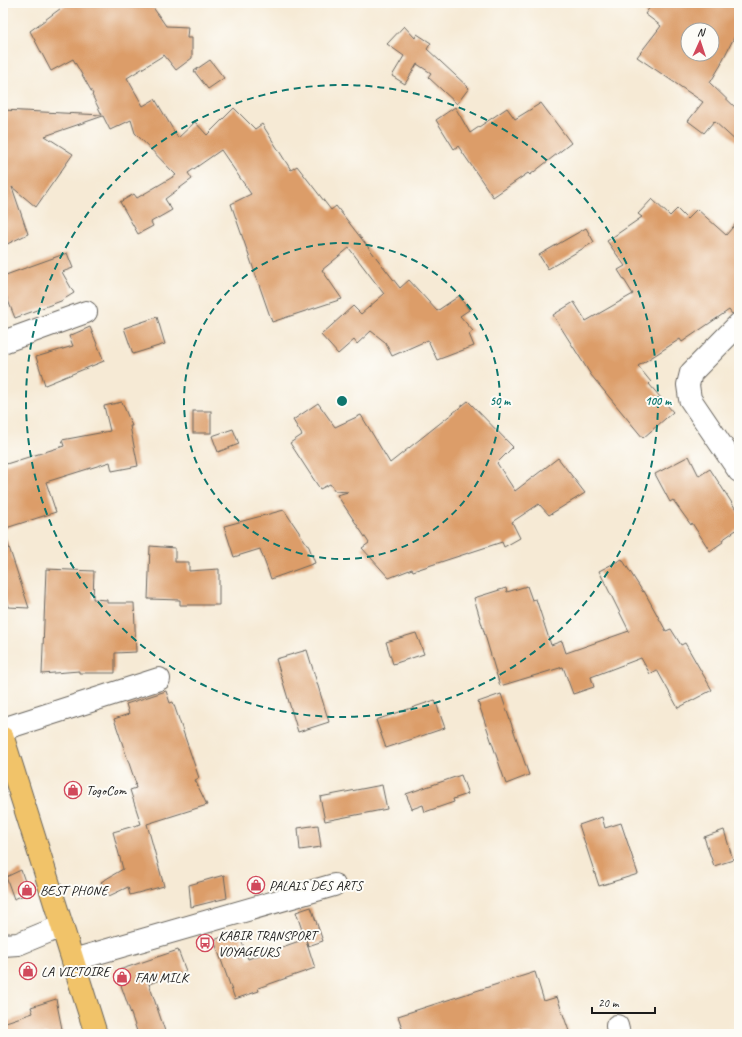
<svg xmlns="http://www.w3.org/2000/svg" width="742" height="1037" font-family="Caveat,sans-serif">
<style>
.building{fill:#dc9d69;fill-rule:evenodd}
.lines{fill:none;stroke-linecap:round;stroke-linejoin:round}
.minor-casing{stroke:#68645d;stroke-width:24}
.highway-casing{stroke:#68645d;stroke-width:24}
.minor{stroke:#fff;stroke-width:22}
.highway{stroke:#f1c369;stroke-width:22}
.ring{fill:none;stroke:#0f766e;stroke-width:2;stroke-dasharray:7 5}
.labels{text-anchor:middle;stroke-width:4;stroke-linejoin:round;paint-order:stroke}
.poi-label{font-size:14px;fill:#1c1c1c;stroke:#fdfcf7;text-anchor:start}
.centre{fill:#0f766e;stroke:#fdfcf7;stroke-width:2}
.ring-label{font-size:12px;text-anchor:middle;font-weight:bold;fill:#0f766e;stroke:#fdfcf7;stroke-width:4;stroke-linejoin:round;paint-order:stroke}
</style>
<rect width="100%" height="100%" fill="#fdfcf7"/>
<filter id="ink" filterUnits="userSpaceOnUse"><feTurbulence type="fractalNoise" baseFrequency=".025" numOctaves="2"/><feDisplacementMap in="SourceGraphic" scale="8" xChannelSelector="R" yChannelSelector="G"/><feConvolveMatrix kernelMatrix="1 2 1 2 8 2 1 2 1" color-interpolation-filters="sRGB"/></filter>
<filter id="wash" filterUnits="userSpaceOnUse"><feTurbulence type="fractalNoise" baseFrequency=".012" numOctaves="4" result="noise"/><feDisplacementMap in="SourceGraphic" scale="16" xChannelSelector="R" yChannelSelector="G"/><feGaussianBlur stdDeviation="0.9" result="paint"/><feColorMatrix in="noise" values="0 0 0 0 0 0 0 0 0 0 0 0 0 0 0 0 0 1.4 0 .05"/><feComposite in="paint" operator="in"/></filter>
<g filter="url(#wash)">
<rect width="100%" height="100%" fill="#f6ead5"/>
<g id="blocks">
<!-- building -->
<g class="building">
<polygon points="68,3 150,3 166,26 188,27 187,38 192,38 192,58 176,70 164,55 127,78 143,106 155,99 178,138 195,122 207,135 234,108 255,129 262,124 291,170 297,166 331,210 336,206 400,288 409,280 437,311 459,296 469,310 460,316 473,331 469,334 474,346 437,360 428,340 392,356 385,342 371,331 357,344 354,340 338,354 321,335 353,306 361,314 384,294 349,248 322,270 342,299 272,322 231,204 251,194 221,150 188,173 192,179 165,199 172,210 151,222 153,226 138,234 120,202 134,194 137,198 176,175 135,133 131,120 110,130 103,116 45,136 73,154 36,207 12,187 28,234 3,246 3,157 5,156 3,110 102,115 92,95 93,94 73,59 51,71 30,31"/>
<path d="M653,3H739V28L721,63H722L710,83L739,111V144L714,121L704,133L688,121L703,102L637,57L661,26L645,14ZM688,30H712V54H688Z"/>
<polygon points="404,26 415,38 417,34 431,43 427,49 469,88 457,104 428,77 431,73 417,64 405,84 392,76 404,56 387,44"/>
<polygon points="210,60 224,78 208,89 194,71"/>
<polygon points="541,103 571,143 530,175 528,173 493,197 458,146 454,149 436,120 455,107 470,133 507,108 515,119"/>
<polygon points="652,199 670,216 677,209 687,219 697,209 726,235 739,220 739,312 732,314 729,310 682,342 680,339 638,366 651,382 649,384 673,412 643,438 591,375 553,315 574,302 586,321 633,294 618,270 625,266 607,241 642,217 638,214"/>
<polygon points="586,228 594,242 548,269 539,255"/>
<polygon points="67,253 73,268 62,272 74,293 61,301 15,318 3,288 3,276"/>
<polygon points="157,317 165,344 133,354 124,328"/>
<polygon points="90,327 104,361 45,385 36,357 73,346 69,336"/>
<polygon points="468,401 513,447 497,463 515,491 558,458 585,493 549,515 539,504 512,522 520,538 504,547 502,542 413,571 412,569 389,578 362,548 369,543 337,495 348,492 335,491 330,484 320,489 290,443 302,435 293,420 318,403 335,427 361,415 390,463"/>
<polygon points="122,402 132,426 130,426 138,466 112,471 110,462 46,482 56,512 3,529 3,465 64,446 62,440 110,431 104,406"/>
<rect x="193" y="411" width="18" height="22"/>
<polygon points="233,429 239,444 218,452 212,436"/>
<polygon points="689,456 699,476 710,469 739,514 739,528 722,540 723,542 710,551 692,523 691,525 673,500 670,502 655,474"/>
<polygon points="284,510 309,547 315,563 271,579 260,549 234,557 224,526"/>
<polygon points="6,538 29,608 8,607 3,593 3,539"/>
<polygon points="150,546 175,548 175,562 189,562 189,571 219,569 219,605 180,605 180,600 148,599"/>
<polygon points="622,559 643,592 644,591 666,631 671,629 681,645 685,643 712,690 678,708 657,670 650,674 641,658 591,677 594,687 573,694 563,667 500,686 474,598 506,588 507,592 527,586 532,600 536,599 551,645 562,641 566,653 629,631 599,571"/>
<polygon points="46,569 94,571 93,599 107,600 107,603 134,603 136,652 115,653 115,673 79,673 79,671 42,674"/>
<polygon points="416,633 424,654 393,664 386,642"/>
<polygon points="307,650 329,722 298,732 276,659"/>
<polygon points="166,691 170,703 173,702 199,778 195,780 207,805 147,824 164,886 130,895 128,887 109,896 101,882 123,869 113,832 141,824 130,790 136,788 135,785 136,784 114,719 129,714 126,704"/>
<polygon points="501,694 529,775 506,784 478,702"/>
<polygon points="435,700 445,728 386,748 376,720"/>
<polygon points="461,775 468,794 453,799 454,802 425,812 423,805 412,809 406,794"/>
<polygon points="382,785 387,809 325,821 320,797"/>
<polygon points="602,817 605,828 621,823 638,874 599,886 579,825"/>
<polygon points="318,825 321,847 300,850 298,828"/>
<polygon points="724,830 733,860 714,866 704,837"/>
<polygon points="21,870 29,893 14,899 6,877"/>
<polygon points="224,875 227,898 191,907 189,885"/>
<polygon points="311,907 323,941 308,946 306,940 315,968 258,988 259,991 235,999 214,940 238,931 248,959 305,939 296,912"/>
<polygon points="178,950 186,971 149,984 166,1034 138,1034 116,971"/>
<polygon points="535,972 544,1001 557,997 570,1034 404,1034 398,1016"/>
<polygon points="56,999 63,1034 3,1034 3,1023 33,1013 31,1007"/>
</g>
</g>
</g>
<g filter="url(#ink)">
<use href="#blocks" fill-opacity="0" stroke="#68645d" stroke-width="1"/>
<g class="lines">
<defs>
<g id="minor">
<polyline points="739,324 691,373 688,385 690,399 739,471"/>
<polyline points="3,342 86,312"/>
<polyline points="3,729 159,679"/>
<polyline points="3,945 18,944 62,926"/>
<polyline points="73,960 334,885"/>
<polyline points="617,1026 619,1034"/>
</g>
<polyline id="highway" points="3,738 96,1034"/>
</defs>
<!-- minor casing -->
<use href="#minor" class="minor-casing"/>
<!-- highway casing -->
<use href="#highway" class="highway-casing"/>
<!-- minor -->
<use href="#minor" class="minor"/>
<!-- highway -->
<use href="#highway" class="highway"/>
</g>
</g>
<!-- distance rings -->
<g class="ring">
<circle cx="342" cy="401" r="158"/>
<circle cx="342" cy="401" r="316"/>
</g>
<!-- icons -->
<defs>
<symbol id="shop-ring" viewBox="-11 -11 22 22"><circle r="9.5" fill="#fdfcf7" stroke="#d1495b" stroke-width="1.5"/><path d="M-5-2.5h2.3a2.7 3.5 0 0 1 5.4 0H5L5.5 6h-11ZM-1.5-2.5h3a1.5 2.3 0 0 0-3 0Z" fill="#d1495b"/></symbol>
<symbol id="bus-ring" viewBox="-11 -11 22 22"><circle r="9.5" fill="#fdfcf7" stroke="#d1495b" stroke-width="1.5"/><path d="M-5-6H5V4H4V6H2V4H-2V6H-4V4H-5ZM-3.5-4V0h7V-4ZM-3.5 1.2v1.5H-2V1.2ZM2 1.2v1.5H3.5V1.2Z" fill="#d1495b"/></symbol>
</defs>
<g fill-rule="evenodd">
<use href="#shop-ring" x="63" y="780" width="20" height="20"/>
<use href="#shop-ring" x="246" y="875" width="20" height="20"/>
<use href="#shop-ring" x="17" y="880" width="20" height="20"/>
<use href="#bus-ring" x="195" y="933" width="20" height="20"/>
<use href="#shop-ring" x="18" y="961" width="20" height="20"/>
<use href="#shop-ring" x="112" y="967" width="20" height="20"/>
</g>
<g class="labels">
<!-- poi labels -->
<g class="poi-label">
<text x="86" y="795">TogoCom</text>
<text x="269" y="890">PALAIS DES ARTS</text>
<text x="40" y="895">BEST PHONE</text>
<text x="218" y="940">KABIR TRANSPORT<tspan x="218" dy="16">VOYAGEURS</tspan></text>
<text x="41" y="976">LA VICTOIRE</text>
<text x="135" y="982">FAN MILK</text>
</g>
</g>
<circle cx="342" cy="401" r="6" class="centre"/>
<g class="ring-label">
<text x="500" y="405">50 m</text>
<text x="658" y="405">100 m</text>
</g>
<!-- margin -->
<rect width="742" height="1037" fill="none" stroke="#fdfcf7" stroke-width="16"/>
<!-- north arrow -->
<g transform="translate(700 42) rotate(3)"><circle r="19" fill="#fdfcf7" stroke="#a3a29f"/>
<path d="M0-3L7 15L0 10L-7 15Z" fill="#d1495b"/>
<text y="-6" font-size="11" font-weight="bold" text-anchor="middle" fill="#1c1c1c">N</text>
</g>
<!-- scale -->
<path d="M592 1007v6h63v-6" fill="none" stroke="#1c1c1c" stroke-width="2"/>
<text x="598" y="1007" font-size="12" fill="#1c1c1c" stroke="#fdfcf7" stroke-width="3" paint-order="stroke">20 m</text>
</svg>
